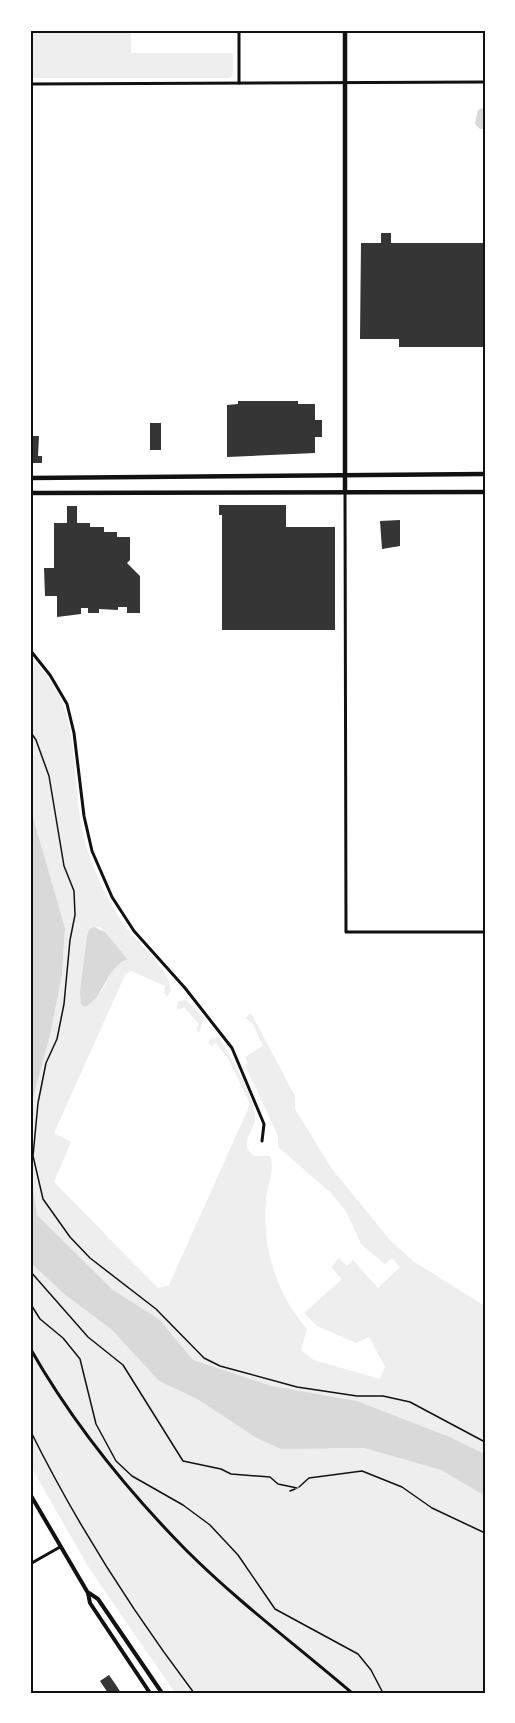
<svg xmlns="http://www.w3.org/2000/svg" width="515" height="1723" font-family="'DejaVu Sans',sans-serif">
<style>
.green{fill:#eee;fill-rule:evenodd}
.water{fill:#d9d9d9}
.building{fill:#353535}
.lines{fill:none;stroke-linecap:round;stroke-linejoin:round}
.path{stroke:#111;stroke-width:1.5}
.minor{stroke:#111;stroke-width:3}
.tertiary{stroke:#111;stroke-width:4}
.secondary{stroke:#111;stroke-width:4.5}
.primary{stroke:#111;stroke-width:4.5}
.neatline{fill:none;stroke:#111;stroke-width:2}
</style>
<rect width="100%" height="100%" fill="#fff"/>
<!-- green -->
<g class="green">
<polygon points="30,30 131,30 131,53 233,53 233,75 230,78 30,78"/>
<path d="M30,656C42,671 57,686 63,705C81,754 71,811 91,861C100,884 111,906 125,926C139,946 169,967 171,991L167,997L164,992L165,986L131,971L125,975L54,1133L71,1142L54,1182L158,1288L169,1285L248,1109L249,1102L228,1058L216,1043L212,1046L208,1043L210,1039L219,1038C230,1055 254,1097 255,1115C257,1131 236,1141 254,1156H270L271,1159C274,1172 267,1187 266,1200C262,1248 276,1293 307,1329L301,1350L314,1360L380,1379L385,1367L369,1337L356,1343L317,1326L304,1313L342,1279L331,1267L339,1258L347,1266L353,1260L378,1288L400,1267L392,1258L385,1264L361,1244L347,1213L332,1194L278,1147V1136L245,1065L248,1063L245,1057L263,1046L253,1024L245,1018L251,1013L295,1096V1109L332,1169L391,1241L413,1261L485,1306V1454L450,1437L357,1401L272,1386L193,1360L159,1319L113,1290L36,1215L30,1169V1110L51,1031L62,975L65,928L30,807ZM100,927L128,960L115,966L101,992L81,1005L87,936L89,929Z"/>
<polygon points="186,1000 204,1018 199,1033 196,1029 199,1024 184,1007 179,1010 177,1008 178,1001"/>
<polygon points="30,1262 64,1294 112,1330 159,1381 199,1400 329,1449 364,1448 441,1470 485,1496 485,1693 175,1693 89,1568 30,1465"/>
</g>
<!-- water -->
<g class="water">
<polygon points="485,107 485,129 480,129 475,124 478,110"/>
<polygon points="30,807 65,928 62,975 51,1031 30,1110"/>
<path d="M94,927L105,932L128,960C107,964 105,997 85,1007L81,1005L80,992L87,936L89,929Z"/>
<polygon points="30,1169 37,1215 113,1290 159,1319 193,1360 272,1386 357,1401 450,1437 485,1454 485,1496 441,1470 364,1448 281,1449 255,1437 199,1400 159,1381 112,1330 64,1294 30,1262"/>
</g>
<!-- building -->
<g class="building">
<polygon points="381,233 391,233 391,243 485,243 485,347 399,347 399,339 360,339 361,243 381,243"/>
<polygon points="238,401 298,401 298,404 315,404 315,420 322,420 322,437 315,437 315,453 227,457 227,405 238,404"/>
<rect x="150" y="423" width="11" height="27"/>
<polygon points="30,436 39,436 38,456 42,456 42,463 30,463"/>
<polygon points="219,505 286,505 286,527 335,527 335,630 222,630 222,515 219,515"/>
<polygon points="67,506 77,506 77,523 90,523 90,527 104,527 104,532 117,532 117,537 130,537 130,560 127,563 140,576 140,613 127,613 127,607 118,607 118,610 99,609 99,613 88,613 88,608 81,608 81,614 57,617 57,596 45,596 44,568 54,568 54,523 67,523"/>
<polygon points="400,520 400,546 382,549 380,521"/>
<polygon points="109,1675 116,1685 121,1693 108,1693 100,1681"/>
</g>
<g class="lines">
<!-- path -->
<g class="path">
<polyline points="30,731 36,740 49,776 64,866 74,891 75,915 70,940 64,1004 57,1039 46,1063 38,1103 33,1156 43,1199 70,1237 90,1258 156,1309 204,1358 220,1366 297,1387 357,1396 383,1396 410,1402 485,1442"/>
<polyline points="30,1271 88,1337 123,1365 183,1461 221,1469 231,1474 270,1477 278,1484 297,1488"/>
<polyline points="30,1303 40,1319 63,1338 80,1359 96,1424 116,1461 132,1476 183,1505 210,1525 238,1555 275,1609 358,1654 371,1670 383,1693"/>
<path d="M30,1430C76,1523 132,1611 194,1693"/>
<polyline points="299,1487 309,1478 362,1471 402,1487 432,1508 485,1533"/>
<polyline points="290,1491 295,1489"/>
</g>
<!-- minor -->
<g class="minor">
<polyline points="239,83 239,30"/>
<polyline points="30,84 485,82"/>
<polyline points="345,492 346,932 485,932"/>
<polyline points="30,650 50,675 67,704 74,733 84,816 92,851 112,897 134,931 185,988 232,1048 264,1124 262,1141"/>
<path d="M30,1348C72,1422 126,1489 186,1550C237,1601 297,1646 352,1693"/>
<polyline points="30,1564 60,1547"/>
</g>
<!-- tertiary -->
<g class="tertiary">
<polyline points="30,1494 88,1593 90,1603 150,1693"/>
<polyline points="89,1593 98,1599 162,1693"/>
</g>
<!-- secondary -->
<polyline class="secondary" points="345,492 345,30"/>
<!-- primary -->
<g class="primary">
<polyline points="30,478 485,474"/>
<polyline points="30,493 485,492"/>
</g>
</g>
<!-- border -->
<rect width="515" height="1723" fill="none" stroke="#ffffff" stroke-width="63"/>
<rect x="32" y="32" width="452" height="1660" class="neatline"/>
</svg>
